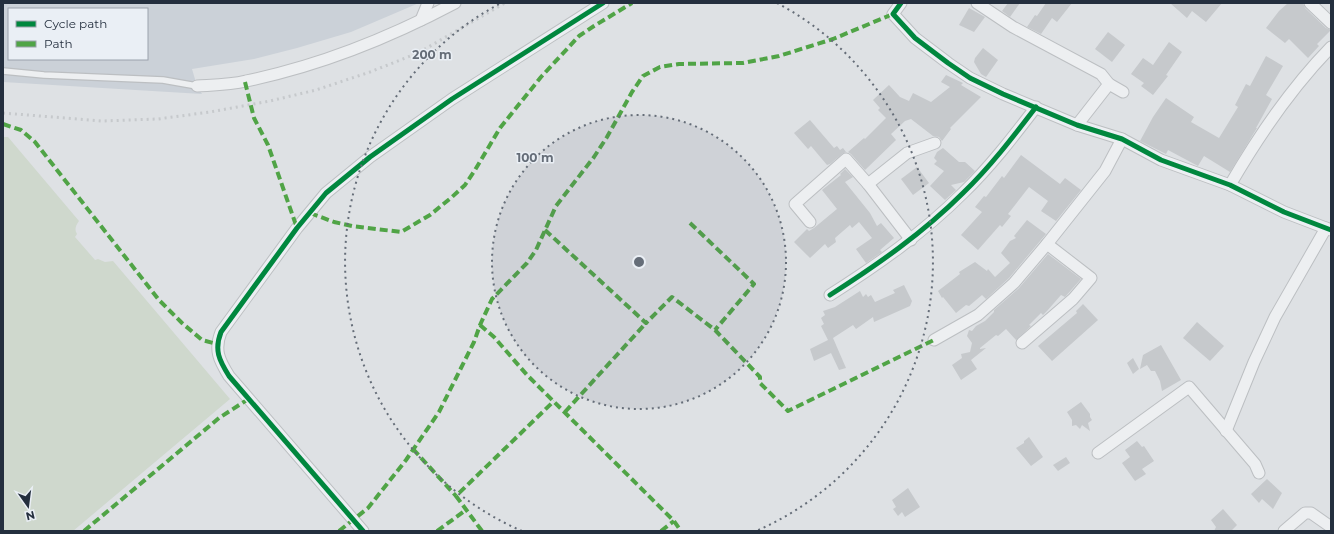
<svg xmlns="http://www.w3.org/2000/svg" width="1334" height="534" font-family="Montserrat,sans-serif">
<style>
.built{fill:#cbd1d8;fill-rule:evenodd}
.green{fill:#cfd8cd}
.building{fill:#c6c9cc}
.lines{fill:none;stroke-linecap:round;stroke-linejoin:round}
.lane-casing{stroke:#bcbfc2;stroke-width:8}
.street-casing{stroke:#bcbfc2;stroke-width:13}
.lane{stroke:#edeff1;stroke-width:5.5}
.street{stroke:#edeff1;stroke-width:11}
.rail{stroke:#c6c9cc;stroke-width:3;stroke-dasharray:2 4;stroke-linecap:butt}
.quiet{stroke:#50a446;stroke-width:4;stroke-dasharray:8 4;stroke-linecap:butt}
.cycleway-casing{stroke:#eaeff5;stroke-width:8}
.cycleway{stroke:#00873e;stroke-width:5}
.ring{fill:none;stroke:#656d78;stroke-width:2;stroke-dasharray:2 4}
.centre{fill:#656d78;stroke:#eaeff5;stroke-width:2}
.ring-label{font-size:12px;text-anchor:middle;font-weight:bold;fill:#656d78;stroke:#eaeff5;stroke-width:3;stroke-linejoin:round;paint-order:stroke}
</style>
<rect width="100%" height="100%" fill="#dee1e4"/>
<!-- built -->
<path class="built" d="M3,3H419L351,32L297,48L254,59L192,69L197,86L202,94L3,82ZM9,9H147V59H9Z"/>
<!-- green -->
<path class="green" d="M3,137H8L79,221C76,225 74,229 77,234L75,237L95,260L98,259L105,262L113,261L230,399L73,531H3Z"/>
<!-- building -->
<g class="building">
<polygon points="1008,3 1020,3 1010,17 1002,11"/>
<polygon points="1046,3 1072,3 1057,22 1052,18 1041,34 1027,27 1035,15 1037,16"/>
<polygon points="1170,3 1222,3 1206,22 1192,11 1187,18"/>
<polygon points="1288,3 1303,3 1305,8 1326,28 1331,30 1317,44 1319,46 1308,58 1289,39 1285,43 1266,28 1279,11"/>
<polygon points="969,8 985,17 974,32 959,25"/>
<polygon points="1108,32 1125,45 1112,62 1095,49"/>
<polygon points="1169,42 1182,52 1166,75 1168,76 1153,95 1141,86 1144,83 1131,74 1143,58 1153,65"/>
<polygon points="983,48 998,60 986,77 981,74 974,62 975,58"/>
<polygon points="1266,56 1283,66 1266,95 1272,99 1256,128 1257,128 1230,172 1204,156 1198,166 1168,150 1166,154 1140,141 1153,117 1166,98 1194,117 1191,122 1219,138 1238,107 1235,105 1246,84 1250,86"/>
<polygon points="946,75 963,83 961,85 981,97 950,128 951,129 942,141 939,137 933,136 911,119 905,121 891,134 896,140 865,170 851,154 848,152 864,138 865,139 886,118 878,110 880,108 873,100 889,85 900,97 909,101 913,93 931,102 950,87 941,82"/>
<polygon points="810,120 834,148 837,146 840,150 843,148 846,152 842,154 830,164 827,165 811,146 808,149 794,133"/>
<polygon points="943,148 959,162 965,162 975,171 964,182 951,185 956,190 945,200 930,186 944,171 934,164 937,161 934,158 937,152"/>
<polygon points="1021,155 1060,184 1065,178 1081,190 1056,221 1041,211 1048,201 1029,187 1008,214 1011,216 1002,227 1000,225 978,250 961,235 982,212 975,207 984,196 986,197 1002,176 1004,178"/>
<polygon points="917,167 929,183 913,195 901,179"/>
<polygon points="845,169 853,177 845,182 870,213 877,226 881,223 894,238 880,250 882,252 866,263 856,249 872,238 859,222 852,228 850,225 835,238 836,242 828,248 825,244 810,258 794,242 807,229 809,231 814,228 837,209 822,190 841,175 840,174"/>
<polygon points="1027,220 1046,234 1009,278 986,299 982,295 969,306 966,305 956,313 943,297 942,298 938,291 960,274 959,272 975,262 987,271 988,269 995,277 1010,263 1001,253 1010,241 1016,238 1014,236"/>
<polygon points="1048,254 1081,279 1065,297 1061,295 1047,311 1043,315 1041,313 1029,325 1031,326 1016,340 1006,329 998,336 996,335 980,348 980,349 986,348 971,360 977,369 961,380 952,365 962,358 961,354 970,352 972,343 967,336 969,330 972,331 976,326 985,321 994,312 994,310 1019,288"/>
<polygon points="904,285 912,301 910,306 874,322 873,317 856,329 853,325 833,338 846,368 839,370 831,353 814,361 810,349 828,340 821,326 824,324 821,318 825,315 823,311 835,307 860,291 863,297 866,294 868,297 871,295 875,302 895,293 893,290"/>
<polygon points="1083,304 1098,320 1052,361 1038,346 1077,313 1076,311"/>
<polygon points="1197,322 1224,346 1210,361 1183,338"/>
<polygon points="1161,345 1181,380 1162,391 1160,381 1155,371 1151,371 1147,365 1140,369 1143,355"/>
<polygon points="1133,358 1139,369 1133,374 1127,363"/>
<polygon points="1081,402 1090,414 1090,417 1092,420 1088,423 1090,431 1082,425 1080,429 1076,425 1072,426 1072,420 1067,412"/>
<polygon points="1029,437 1043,457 1031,466 1016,448 1024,443 1024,441"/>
<polygon points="1137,441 1142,447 1144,446 1154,461 1142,469 1146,474 1135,481 1122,463 1130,457 1125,450"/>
<polygon points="1066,457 1070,463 1058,471 1053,465"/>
<polygon points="1267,479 1282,493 1273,509 1262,499 1259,503 1251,494"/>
<polygon points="908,488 920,507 905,517 902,512 898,516 893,509 896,507 892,500"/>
<polygon points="1223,509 1237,525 1231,531 1214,531 1216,527 1211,520"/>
</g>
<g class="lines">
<defs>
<polyline id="lane" points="3,71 44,75 163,80 197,86"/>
<g id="street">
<polyline points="901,3 893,14 915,38 948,63 970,78 1003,94 1077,125 1122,139 1161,160 1230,185 1284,212 1331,230"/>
<polyline points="977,3 1013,27 1101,74 1109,84 1077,125"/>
<polyline points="1310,3 1331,23"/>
<polyline points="421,20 428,3"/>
<polyline points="1109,84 1123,92"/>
<path d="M197,86C213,85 230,85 246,81C319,66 389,38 455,3"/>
<polyline points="868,184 907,153 935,143"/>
<path d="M1230,185C1259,135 1291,88 1331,47"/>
<polyline points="810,222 795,204 846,159 868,184 911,240"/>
<path d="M830,295C877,265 923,233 963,193C990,167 1013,137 1036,107"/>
<polyline points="934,340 978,315 1014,283 1047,244 1105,171 1122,139"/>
<polyline points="1022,343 1073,299 1091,278 1047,244"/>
<polyline points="1226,431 1254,362 1275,317 1326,228"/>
<polyline points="1098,453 1189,387 1255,464 1259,473"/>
<path d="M363,531L229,376C219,360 214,350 221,332L297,228L326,193L370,157L452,99L603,3"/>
<polyline points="1284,531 1305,513 1311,513 1331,527"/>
</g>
</defs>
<!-- lane casing -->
<use href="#lane" class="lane-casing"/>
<!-- street casing -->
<use href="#street" class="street-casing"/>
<!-- lane -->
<use href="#lane" class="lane"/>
<!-- street -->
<use href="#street" class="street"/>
<!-- rail -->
<polyline class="rail" points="3,113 102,121 158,119 210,112 270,101 316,90 370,72 418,53 505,3"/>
<!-- quiet -->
<g class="quiet">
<polyline points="245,82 254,118 268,145 297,228"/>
<polyline points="3,124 21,130 35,142 159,300 182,323 202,340 217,344"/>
<polyline points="310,213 334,222 352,226 401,232 430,215 452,197 465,185 475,170 500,128 541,77 579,36 594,26 632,3"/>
<polyline points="690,223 754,284 715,330"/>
<polyline points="545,230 646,323 672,297 715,330 760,377 760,383 788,411 934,340"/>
<polyline points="480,325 494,337 527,375 674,521 681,531"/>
<polyline points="565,412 646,323"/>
<polyline points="413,449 456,496"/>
<polyline points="84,531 219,418 250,398"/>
<polyline points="339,531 368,508 406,460 439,412 474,342 480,325 492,299 527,263 536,250 556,206 594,157 607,137 632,92 643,76 660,67 679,64 743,63 779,56 833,39 893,14"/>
<polyline points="437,531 466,510"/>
<polyline points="482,531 456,496 554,401"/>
<polyline points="661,531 674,521"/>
</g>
<defs>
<g id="cycleway">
<polyline points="901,3 893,14 915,38 948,63 970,78 1003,94 1077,125 1122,139 1161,160 1230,185 1284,212 1331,230"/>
<path d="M830,295C877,265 923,233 963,193C990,167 1013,137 1036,107"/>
<path d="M363,531L229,376C219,360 214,350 221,332L297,228L326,193L370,157L452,99L603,3"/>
</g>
</defs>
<!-- cycleway casing -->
<use href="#cycleway" class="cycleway-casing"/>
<!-- cycleway -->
<use href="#cycleway" class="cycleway"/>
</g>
<!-- distance rings -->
<circle cx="639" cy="262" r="147" fill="#656d78" fill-opacity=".12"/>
<g class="ring">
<circle cx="639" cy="262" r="147"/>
<path d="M522 531A293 293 0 0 1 501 3M777 3A293 293 0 0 1 756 531"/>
</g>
<circle cx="639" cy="262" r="6" class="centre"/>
<g class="ring-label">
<text x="432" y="59">200 m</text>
<text x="535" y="162">100 m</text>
</g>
<!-- border -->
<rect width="1334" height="534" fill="none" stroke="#242f3e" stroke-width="8"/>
<!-- legend -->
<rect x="8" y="8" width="140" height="52" fill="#eaeff5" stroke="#9ba2ac"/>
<rect x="16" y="21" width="20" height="6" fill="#00873e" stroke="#9ba2ac"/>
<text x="44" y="28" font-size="12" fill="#242f3e">Cycle path</text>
<rect x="16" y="41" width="20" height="6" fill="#50a446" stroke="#9ba2ac"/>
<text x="44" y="48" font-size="12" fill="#242f3e">Path</text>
<!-- north arrow -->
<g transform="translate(28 506) rotate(166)" stroke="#eaeff5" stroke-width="3" paint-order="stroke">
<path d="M0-3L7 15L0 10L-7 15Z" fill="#242f3e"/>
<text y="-6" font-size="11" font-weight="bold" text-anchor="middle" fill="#242f3e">N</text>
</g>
</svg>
